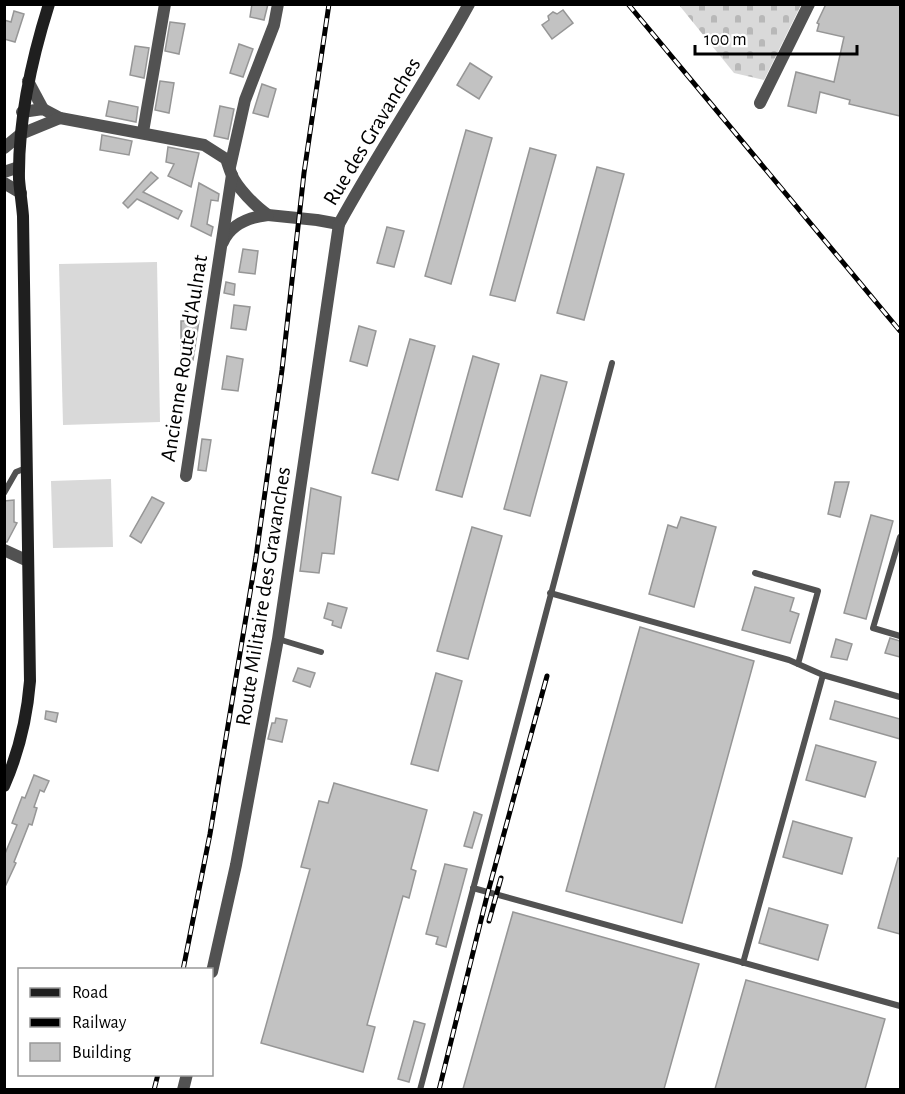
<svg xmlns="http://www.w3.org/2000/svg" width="905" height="1094" font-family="'Alegreya Sans',sans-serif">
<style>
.grass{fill:#d9d9d9}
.cemetery{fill:url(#cemetery-stones)}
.building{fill:#c2c2c2;stroke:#969696;stroke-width:1.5}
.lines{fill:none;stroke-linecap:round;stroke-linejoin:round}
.lane{stroke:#525252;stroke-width:6}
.street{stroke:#525252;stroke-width:12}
.secondary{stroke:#1f1f1f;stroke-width:12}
.rail-casing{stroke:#000;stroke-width:5}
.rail{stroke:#fff;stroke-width:3;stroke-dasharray:9;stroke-linecap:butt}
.labels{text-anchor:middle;stroke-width:5;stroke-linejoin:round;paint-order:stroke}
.street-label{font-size:22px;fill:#000;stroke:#fff}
</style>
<defs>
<pattern id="cemetery-stones" width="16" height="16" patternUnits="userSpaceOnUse" patternTransform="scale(1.5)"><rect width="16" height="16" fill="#d9d9d9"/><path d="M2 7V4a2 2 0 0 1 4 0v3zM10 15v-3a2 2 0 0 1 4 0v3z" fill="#b8b8b8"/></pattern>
</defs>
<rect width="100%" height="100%" fill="#fff"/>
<!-- grass -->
<g class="grass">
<polygon points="157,262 160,422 63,425 59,264"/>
<polygon points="111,479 113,547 53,548 51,481"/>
</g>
<!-- cemetery -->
<polygon class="cemetery" points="679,5 801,5 764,80 734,73"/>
<!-- building -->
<g class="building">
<polygon points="252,4 268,4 264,20 250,17"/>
<polygon points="826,4 900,4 900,116 849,104 850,100 820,92 816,113 788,106 796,72 834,82 844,37 817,31 819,24 817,23"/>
<polygon points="563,10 573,23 552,39 542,25 549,20 548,16 553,12 557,14"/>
<polygon points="14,11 24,14 15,42 4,39 4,20 11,22"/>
<polygon points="170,22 185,24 179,54 165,51"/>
<polygon points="239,44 253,49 243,77 230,73"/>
<polygon points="135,46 149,48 144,78 130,75"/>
<polygon points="470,63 492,77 479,99 457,85"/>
<polygon points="160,81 174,83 169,113 155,110"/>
<polygon points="262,84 276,89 268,117 253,113"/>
<polygon points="109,101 138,107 136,122 106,116"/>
<polygon points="220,106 234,109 228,139 214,136"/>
<polygon points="466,130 492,138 451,284 425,276"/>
<polygon points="102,135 132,141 129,155 100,150"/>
<polygon points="168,147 199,153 191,187 168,176 174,164 166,162"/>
<polygon points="530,148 556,155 515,301 490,295"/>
<polygon points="597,167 624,174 584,320 557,313"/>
<polygon points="151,172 158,178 143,192 182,211 178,219 137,199 128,208 123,203"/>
<polygon points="199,183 219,194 218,201 211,200 207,224 213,227 211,236 191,226"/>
<polygon points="387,227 404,231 394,267 377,263"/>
<polygon points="243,249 258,251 255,274 239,272"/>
<polygon points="226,282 235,284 234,295 224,293"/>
<polygon points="234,305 250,307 246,330 231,328"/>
<polygon points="181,321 199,321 193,360 181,360"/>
<polygon points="359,326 376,331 367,366 350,361"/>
<polygon points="410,339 435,346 398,480 372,473"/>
<polygon points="227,356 243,359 238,391 222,389"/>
<polygon points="473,356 499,364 462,497 436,490"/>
<polygon points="541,375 567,382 530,516 504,509"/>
<polygon points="202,439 211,440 206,471 198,470"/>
<polygon points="835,482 849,482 840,517 828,514"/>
<polygon points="311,488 341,497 334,554 322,553 319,573 300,571"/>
<polygon points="152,497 164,503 141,543 130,536"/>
<polygon points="14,500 14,522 17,523 7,542 4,542 4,501"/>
<polygon points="871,515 893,521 866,619 844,613"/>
<polygon points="681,517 716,527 694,607 649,594 668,525 677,528"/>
<polygon points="472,527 502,536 468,659 437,651"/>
<polygon points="755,587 794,598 790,611 799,614 790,643 742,630"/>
<polygon points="328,603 347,608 341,628 332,625 333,621 324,618"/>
<polygon points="640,627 754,661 682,923 566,891"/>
<polygon points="890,638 900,641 900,657 885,653"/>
<polygon points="836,639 852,644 847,660 831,657"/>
<polygon points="298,668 315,673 310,687 293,681"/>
<polygon points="436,673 462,681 438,771 411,764"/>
<polygon points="835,701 900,719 900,739 830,719"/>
<polygon points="46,711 58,713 56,722 45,719"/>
<polygon points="276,718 287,720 282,742 268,739 272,723 275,723"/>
<polygon points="816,745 876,762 865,797 806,780"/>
<polygon points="34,775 49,781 44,792 40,790 34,807 37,808 32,825 29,824 14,862 16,863 4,889 4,856 17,825 12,823 22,797 25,798"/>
<polygon points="334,783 427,810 411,869 416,871 409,898 403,896 367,1025 375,1027 363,1072 261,1043 310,869 301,867 319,801 328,803"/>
<polygon points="474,812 482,815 472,848 464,846"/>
<polygon points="793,821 852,838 842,874 783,857"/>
<polygon points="898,858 900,859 900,934 878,928"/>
<polygon points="445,864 467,869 446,947 436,944 438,937 426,934"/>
<polygon points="769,908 828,925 818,960 759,943"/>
<polygon points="513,912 699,964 664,1089 463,1089"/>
<polygon points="746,980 885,1019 865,1089 715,1089"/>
<polygon points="414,1021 425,1024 409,1082 398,1079"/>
</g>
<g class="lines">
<!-- lane -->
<g class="lane">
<polyline points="4,493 16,472 26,468"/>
<polyline points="900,537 873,628 900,636"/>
<polyline points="755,573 818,591 798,664"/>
<polyline points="550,593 789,660 823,675 900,697"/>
<polyline points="278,639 321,652"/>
<polyline points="473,888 900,1006"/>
<polyline points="743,963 823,675"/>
<polyline points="420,1090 612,363"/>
</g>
<!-- street -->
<g class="street">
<polyline points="28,81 43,109"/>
<polyline points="760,103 809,4"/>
<path d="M22,112L43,109L60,118L204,145L226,159C228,164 229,168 231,173C236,187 256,207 268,215L317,220L339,224C380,149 428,79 469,4"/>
<polyline points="143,132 165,4"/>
<polyline points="4,148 21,134 60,118"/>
<polyline points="230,167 245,100 274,25 278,4"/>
<polyline points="4,172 19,167"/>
<polyline points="4,183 21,193"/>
<path d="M223,242C231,224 250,217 268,215"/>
<polyline points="186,476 232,175"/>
<polyline points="4,550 28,561"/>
<polyline points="212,972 236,865 278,639 339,224"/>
<polyline points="183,1090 187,1074"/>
</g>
<!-- secondary -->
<path class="secondary" d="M4,786C19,752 27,718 30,681L23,216C22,204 20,191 19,179C18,119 31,61 49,4"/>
<defs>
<g id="rail">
<polyline points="628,4 900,331"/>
<polyline points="489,921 501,878"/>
<polyline points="183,970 210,834 256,557 282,370 304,173 329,4"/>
<polyline points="154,1090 158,1074"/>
<polyline points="439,1090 488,892 547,676"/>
</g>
</defs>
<!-- rail casing -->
<use href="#rail" class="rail-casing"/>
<!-- rail -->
<use href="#rail" class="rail"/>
</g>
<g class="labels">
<!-- street labels -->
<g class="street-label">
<text transform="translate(371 131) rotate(-59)" y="8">Rue des Gravanches</text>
<text transform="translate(183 358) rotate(-81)" y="8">Ancienne Route d'Aulnat</text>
<text transform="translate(262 596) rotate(-81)" y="8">Route Militaire des Gravanches</text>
</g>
</g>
<!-- border -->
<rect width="905" height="1094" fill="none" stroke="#000000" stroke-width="12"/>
<!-- legend -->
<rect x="18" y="968" width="195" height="108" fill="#ffffff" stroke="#999999" stroke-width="1.5"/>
<rect x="30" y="988" width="30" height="9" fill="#1f1f1f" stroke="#999999" stroke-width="1.5"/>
<text x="72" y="998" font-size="18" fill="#000000">Road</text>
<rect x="30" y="1018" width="30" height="9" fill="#000000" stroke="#999999" stroke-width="1.5"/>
<text x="72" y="1028" font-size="18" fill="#000000">Railway</text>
<rect x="30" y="1043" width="30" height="18" fill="#c2c2c2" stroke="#999999" stroke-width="1.5"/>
<text x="72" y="1058" font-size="18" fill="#000000">Building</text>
<!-- scale -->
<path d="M695 45v9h162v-9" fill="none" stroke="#000000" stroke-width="3"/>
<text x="704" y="45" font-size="18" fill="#000000" stroke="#ffffff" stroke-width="4.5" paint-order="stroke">100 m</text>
</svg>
